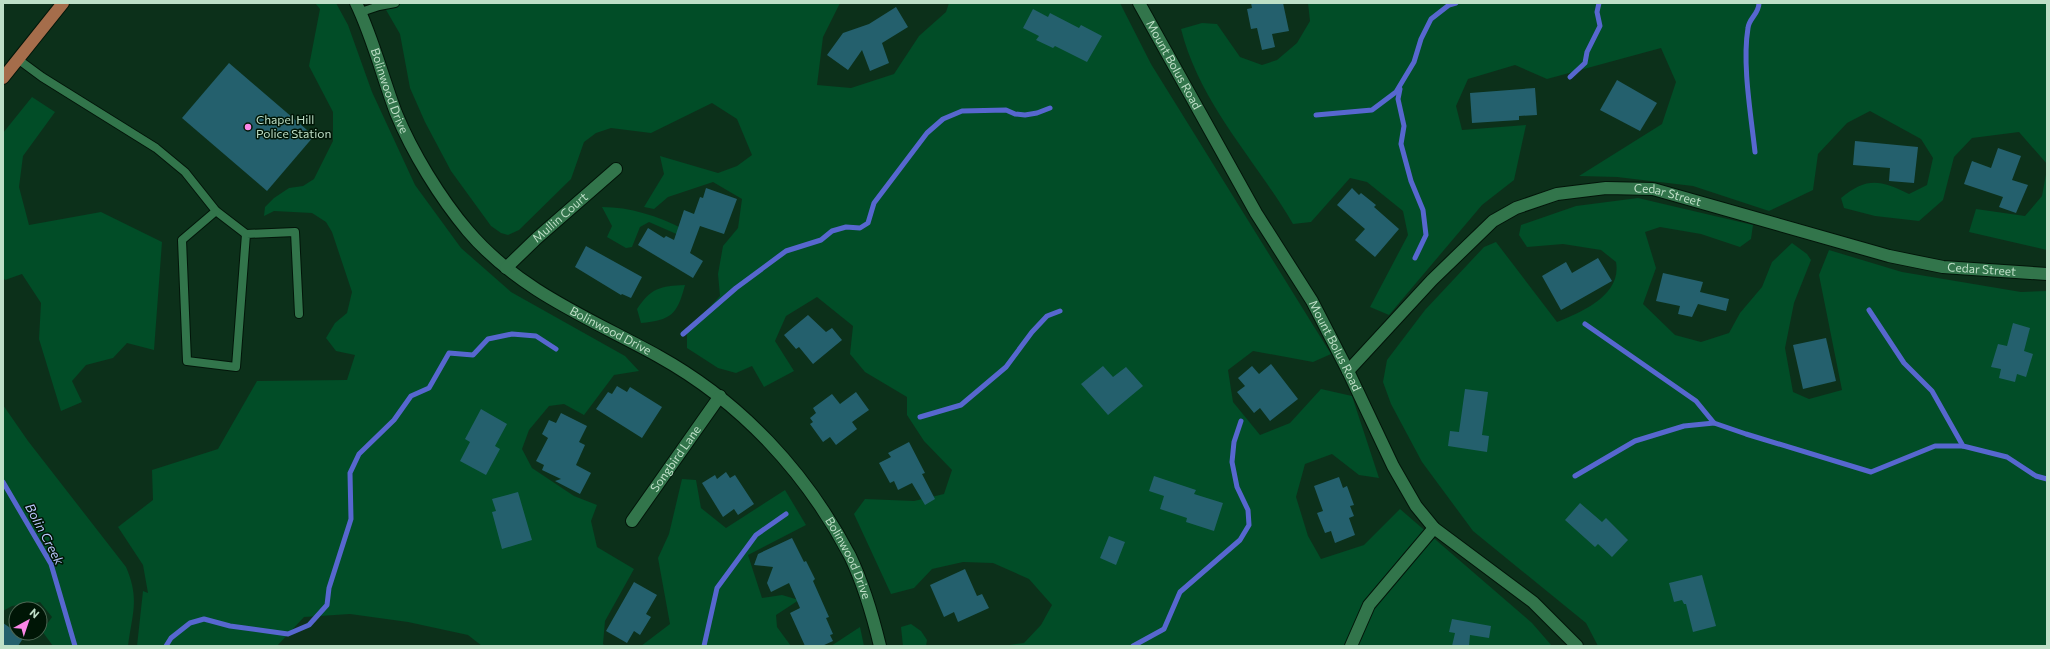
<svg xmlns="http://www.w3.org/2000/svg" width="2050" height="649" font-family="Commissioner,sans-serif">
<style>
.green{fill:#014d27}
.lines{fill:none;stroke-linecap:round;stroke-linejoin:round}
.stream{stroke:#5767cf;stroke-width:5}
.building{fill:#24606d}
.lane-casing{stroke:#021509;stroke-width:10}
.street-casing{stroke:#021509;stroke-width:14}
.primary-casing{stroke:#021509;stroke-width:14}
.lane{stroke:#32754b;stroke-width:8}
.street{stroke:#32754b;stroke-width:12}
.primary{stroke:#a56d4b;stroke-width:12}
.poi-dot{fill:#fa87e7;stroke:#001606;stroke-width:1.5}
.labels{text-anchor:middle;stroke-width:3;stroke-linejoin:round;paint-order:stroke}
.street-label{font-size:12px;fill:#bedfc7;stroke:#001606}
.poi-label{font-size:12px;fill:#bedfc7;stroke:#001606;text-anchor:start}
.water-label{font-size:13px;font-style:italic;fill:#b7c4f9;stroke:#001606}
</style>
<rect width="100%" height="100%" fill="#0c301a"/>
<!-- green -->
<g class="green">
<polygon points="315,3 336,3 348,25 372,92 415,185 461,248 511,292 625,356 639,371 614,375 584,415 564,404 549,406 529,430 522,449 532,468 574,496 597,505 591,521 597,547 634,569 605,621 603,644 605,646 482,646 468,635 408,622 350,614 304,617 277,646 137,646 143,591 148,593 143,565 118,527 153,500 152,470 218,449 257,381 347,380 355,355 336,351 326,338 335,323 347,313 352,292 332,232 326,222 312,213 274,211 264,216 265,207 274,198 289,188 303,186 314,179 333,141 333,112 309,66 320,9"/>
<polygon points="382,3 840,3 823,37 817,85 851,88 894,74 919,36 946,12 949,3 1120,3 1151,64 1331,354 1313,362 1253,351 1228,370 1233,402 1260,435 1290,423 1321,389 1352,396 1379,478 1359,475 1332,454 1305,464 1296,497 1308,536 1321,559 1364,545 1400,509 1532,623 1552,646 1002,646 1024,643 1041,625 1052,605 1029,579 993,563 963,562 932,569 914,588 891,594 854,514 865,499 914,501 944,494 952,470 924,441 907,415 907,397 865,372 850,354 853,326 817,297 786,316 775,341 794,371 764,387 752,366 736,373 718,368 687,348 687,331 720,296 718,274 723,246 738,228 742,199 713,182 668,197 654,209 644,207 664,174 660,156 718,173 737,166 752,155 737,119 712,103 651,133 611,128 596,133 584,142 571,179 519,230 508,235 501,233 491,226 451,171 425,122 410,88 400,34"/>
<path d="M1308,3H2047V164L2019,132L1972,138L1954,157L1943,200L1919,221L1875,216L1844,208L1841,198C1867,177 1880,180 1909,194L1927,185L1933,158L1921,139L1870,111L1847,123L1818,154L1813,190L1769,211L1693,186L1617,177L1579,176L1662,124L1676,82L1661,48L1547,79L1515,65L1468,79L1456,106L1462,130L1526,125L1514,180L1482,205L1389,315L1370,307L1408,235L1403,211L1367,182L1350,178L1311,222L1293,224C1255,159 1200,104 1181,29L1202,23L1217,24L1240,57L1262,65L1277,60L1297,43L1310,21Z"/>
<polygon points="32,97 55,112 23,156 19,187 29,225 101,212 162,242 154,350 127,343 113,358 86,365 72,381 82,402 61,411 39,339 41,303 22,274 5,280 3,277 3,133"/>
<polygon points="2047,169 2047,250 1969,232 1976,209 2025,216 2042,196"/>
<path d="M1638,198L1753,225L1751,239L1740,247L1701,234L1660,227L1645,232L1656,268L1643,304L1675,335L1701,342L1729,333L1740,313L1762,287L1772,262L1792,243L1807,254L1811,260L1794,303L1785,348L1793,392L1809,399L1842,390L1819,275L1829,250L1902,272L2021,292L2047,291V646H1598L1586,623L1473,531L1422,462L1391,404L1383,382L1387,360L1425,310L1484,247L1496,242L1557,322C1582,312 1622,295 1616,262L1601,250L1563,244L1527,247L1519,235L1521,225L1576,206Z"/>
<path d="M602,207C630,207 658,216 683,229L681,236L649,222L640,227L632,247L626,248L607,237L612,226Z"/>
<path d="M685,285C677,315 671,320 641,323L637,309C651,288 660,286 685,285Z"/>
<path d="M3,405L28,441L126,567C140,599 132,614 128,646H53L42,631L52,617L40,602L12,606L3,611Z"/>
<polygon points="682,479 696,480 701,508 726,528 785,490 806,525 748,555 762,598 782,595 799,600 776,615 777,627 791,646 641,646 670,624 658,558 669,534"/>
<polygon points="911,624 921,631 927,640 926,646 903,646 901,627"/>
<polygon points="860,627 864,646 831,646"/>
</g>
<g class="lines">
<!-- stream -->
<g class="stream">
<polyline points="1570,77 1585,63 1587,52 1600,26 1597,12 1599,3"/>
<polyline points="1400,89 1398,99 1404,126 1401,144 1411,181 1423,210 1426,235 1415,258"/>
<polyline points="1316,115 1372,110 1396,92 1414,62 1421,39 1431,19 1449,5 1456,3"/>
<path d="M1755,152C1751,115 1742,64 1748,28C1749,18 1759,14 1759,3"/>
<polyline points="1869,310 1904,363 1932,391 1963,446 2007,457 2036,476 2047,479"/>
<polyline points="1585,324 1696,401 1714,423 1746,434 1871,472 1935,446 1963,446"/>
<polyline points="683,334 736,288 786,251 821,240 832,231 846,227 860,228 868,223 874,203 927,133 943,119 962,111 1006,110 1015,114 1025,115 1037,113 1050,108"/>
<polyline points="920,417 961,405 1006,367 1032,332 1047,316 1060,311"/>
<polyline points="1575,476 1635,441 1684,426 1714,423"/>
<polyline points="3,482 51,564 75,646"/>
<polyline points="166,646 171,638 190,623 204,619 230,626 288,634 309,625 327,605 329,588 351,519 350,473 359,454 394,420 411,396 429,388 449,353 473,355 488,339 512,334 536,336 556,349"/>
<polyline points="704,646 717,588 756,535 786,514"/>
<polyline points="1133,646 1164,629 1180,592 1240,540 1249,525 1248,510 1237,487 1232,462 1234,442 1241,421"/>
</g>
</g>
<!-- building -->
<g class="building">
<polygon points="1251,3 1283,3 1289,31 1272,34 1275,47 1262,50 1257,28 1251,29 1247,9 1252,8"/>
<polygon points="896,7 908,27 882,43 889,63 870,71 862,50 848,70 827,55 843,33 869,24"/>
<polygon points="1033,9 1048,17 1050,13 1079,28 1081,25 1102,36 1087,62 1055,46 1053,48 1036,40 1039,36 1023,28"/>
<polygon points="229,63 314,136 267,191 182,118"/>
<polygon points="1617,80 1657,103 1640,131 1600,110"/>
<polygon points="1535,88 1537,115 1519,116 1519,120 1472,123 1470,93"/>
<polygon points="1855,141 1918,147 1914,183 1889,181 1890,168 1853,165"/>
<polygon points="1998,148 2021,156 2012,180 2028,185 2016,213 1999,207 2003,197 1964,184 1972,161 1991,168"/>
<polygon points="706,188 737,199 724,234 700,226 690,253 703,261 693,278 638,245 648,228 664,238 666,236 674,240 684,210 694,214 700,197 703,198"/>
<polygon points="1352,188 1359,195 1361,193 1376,205 1374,207 1399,229 1375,257 1355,240 1365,229 1337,205"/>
<polygon points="586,246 642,277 631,298 622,294 621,295 575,267"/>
<polygon points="1598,258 1612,281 1561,310 1542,276 1566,262 1572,273"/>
<polygon points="1663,273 1703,282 1700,292 1729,299 1726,311 1698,304 1692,317 1678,314 1680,306 1656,301"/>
<polygon points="808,315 826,332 832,328 842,340 813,364 799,347 796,349 784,335"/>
<polygon points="2013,323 2030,328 2024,351 2033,354 2026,377 2017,374 2015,382 1999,378 2001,369 1991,367 1998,344 2007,346"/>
<polygon points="1826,338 1836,381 1803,389 1793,345"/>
<polygon points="1271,364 1298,399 1270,421 1260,408 1254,413 1237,392 1245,386 1238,378 1252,366 1259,374"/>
<polygon points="1103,366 1113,377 1126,367 1143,386 1108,415 1081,384"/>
<polygon points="617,386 627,392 630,387 662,407 642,438 596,409 608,392 612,394"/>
<polygon points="1465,389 1488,392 1482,435 1489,436 1487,452 1448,446 1450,431 1459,432"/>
<polygon points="856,392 869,410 852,422 857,429 836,445 830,437 823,442 810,424 813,422 810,418 816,413 813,408 832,394 840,404"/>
<polygon points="481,409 507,424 495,446 500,449 486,475 460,461 470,442 465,439"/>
<polygon points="561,413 587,426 579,442 585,445 576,465 591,473 580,494 555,481 561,479 542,470 544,465 536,461 548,438 542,434 549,420 556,423"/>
<polygon points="909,442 925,473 922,474 935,499 925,505 912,483 898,490 894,481 890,483 879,463 891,457 888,453"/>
<polygon points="726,472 730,478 735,475 754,504 738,515 734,509 723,517 702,483 715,475 717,479"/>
<polygon points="1154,476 1196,490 1194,494 1223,503 1214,531 1186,522 1187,518 1160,509 1164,496 1149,491"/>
<polygon points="1339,477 1343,488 1347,486 1354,505 1350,506 1354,516 1349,518 1355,535 1335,543 1331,531 1325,533 1317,513 1323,511 1314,486"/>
<polygon points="518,492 532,540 502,549 492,512 496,511 492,499"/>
<polygon points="1580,503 1602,522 1606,518 1628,540 1612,557 1598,544 1595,547 1565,520"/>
<polygon points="1109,536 1125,542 1116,565 1100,558"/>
<polygon points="792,538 804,562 806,561 815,579 813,581 829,617 826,618 833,634 830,635 833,641 822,646 805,646 790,613 800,608 789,583 771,592 767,583 773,567 754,565 758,554"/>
<polygon points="965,569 977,596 982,594 989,608 958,622 954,612 944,617 930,585"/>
<polygon points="1702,575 1716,626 1693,632 1686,604 1684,604 1682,600 1674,602 1669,583"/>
<polygon points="634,582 657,595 646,614 651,617 640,635 634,631 627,643 606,631"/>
<polygon points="1452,619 1491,626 1489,638 1470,635 1469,646 1452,646 1455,633 1449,632"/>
<polygon points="3,623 24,637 18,646 3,646"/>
</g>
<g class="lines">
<defs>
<g id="lane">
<polyline points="361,12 379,6 395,3"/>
<polyline points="19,60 42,77 156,148 185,172 216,211 246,234"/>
<polyline points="216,211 182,240 187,361 236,367 246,234 295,232 299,314"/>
</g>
<g id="street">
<path id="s1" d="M356,3C373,38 382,76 396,113C412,152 440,198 468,231C519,291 591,319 658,356C741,402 806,472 850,556C863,583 873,617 880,646"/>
<path id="s2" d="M1139,3L1256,213L1312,301L1348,371L1393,466L1416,506L1434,528L1533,602L1577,646"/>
<path id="s3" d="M506,268L537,238L616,169"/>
<path id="s4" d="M1348,371L1432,280L1493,221L1516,208L1557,194L1606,188L1653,189L1889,256L1943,267L2047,274"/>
<path id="s5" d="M632,521L720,396"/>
<polyline points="1351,646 1369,605 1434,528"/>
</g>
<polyline id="primary" points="3,78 63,3"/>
</defs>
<!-- lane casing -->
<use href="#lane" class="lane-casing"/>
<!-- street casing -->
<use href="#street" class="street-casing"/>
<!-- primary casing -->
<use href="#primary" class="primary-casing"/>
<!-- lane -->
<use href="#lane" class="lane"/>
<!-- street -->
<use href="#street" class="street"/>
<!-- primary -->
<use href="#primary" class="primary"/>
</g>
<!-- markers -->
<circle class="poi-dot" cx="248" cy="127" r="4"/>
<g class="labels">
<!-- street labels -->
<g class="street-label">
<text dy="4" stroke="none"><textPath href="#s2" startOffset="71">Mount Bolus Road</textPath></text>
<text dy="4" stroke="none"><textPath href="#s1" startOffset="94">Bolinwood Drive</textPath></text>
<text dy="4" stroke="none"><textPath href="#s4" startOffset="390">Cedar Street</textPath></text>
<text dy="4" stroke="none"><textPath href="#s3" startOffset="74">Mullin Court</textPath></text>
<text dy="4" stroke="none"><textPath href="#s4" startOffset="714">Cedar Street</textPath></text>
<text dy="4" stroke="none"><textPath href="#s1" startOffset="431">Bolinwood Drive</textPath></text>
<text dy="4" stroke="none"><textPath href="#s2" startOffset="395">Mount Bolus Road</textPath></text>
<text dy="4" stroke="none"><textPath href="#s5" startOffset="76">Songbird Lane</textPath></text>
<text dy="4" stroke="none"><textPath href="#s1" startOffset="767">Bolinwood Drive</textPath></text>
</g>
<!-- poi labels -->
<g class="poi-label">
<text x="256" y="124">Chapel Hill<tspan x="256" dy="14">Police Station</tspan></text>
</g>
<!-- water labels -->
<g class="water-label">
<text transform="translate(45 534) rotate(62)" y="5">Bolin Creek</text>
</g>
</g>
<!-- border -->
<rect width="2050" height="649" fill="none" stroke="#bedfc7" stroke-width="8"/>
<!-- north arrow -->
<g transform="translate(28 621) rotate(40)"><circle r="19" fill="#001606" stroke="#4c6653"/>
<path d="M0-3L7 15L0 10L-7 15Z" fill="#fa87e7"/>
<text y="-6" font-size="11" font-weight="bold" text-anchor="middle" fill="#bedfc7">N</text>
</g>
</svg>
